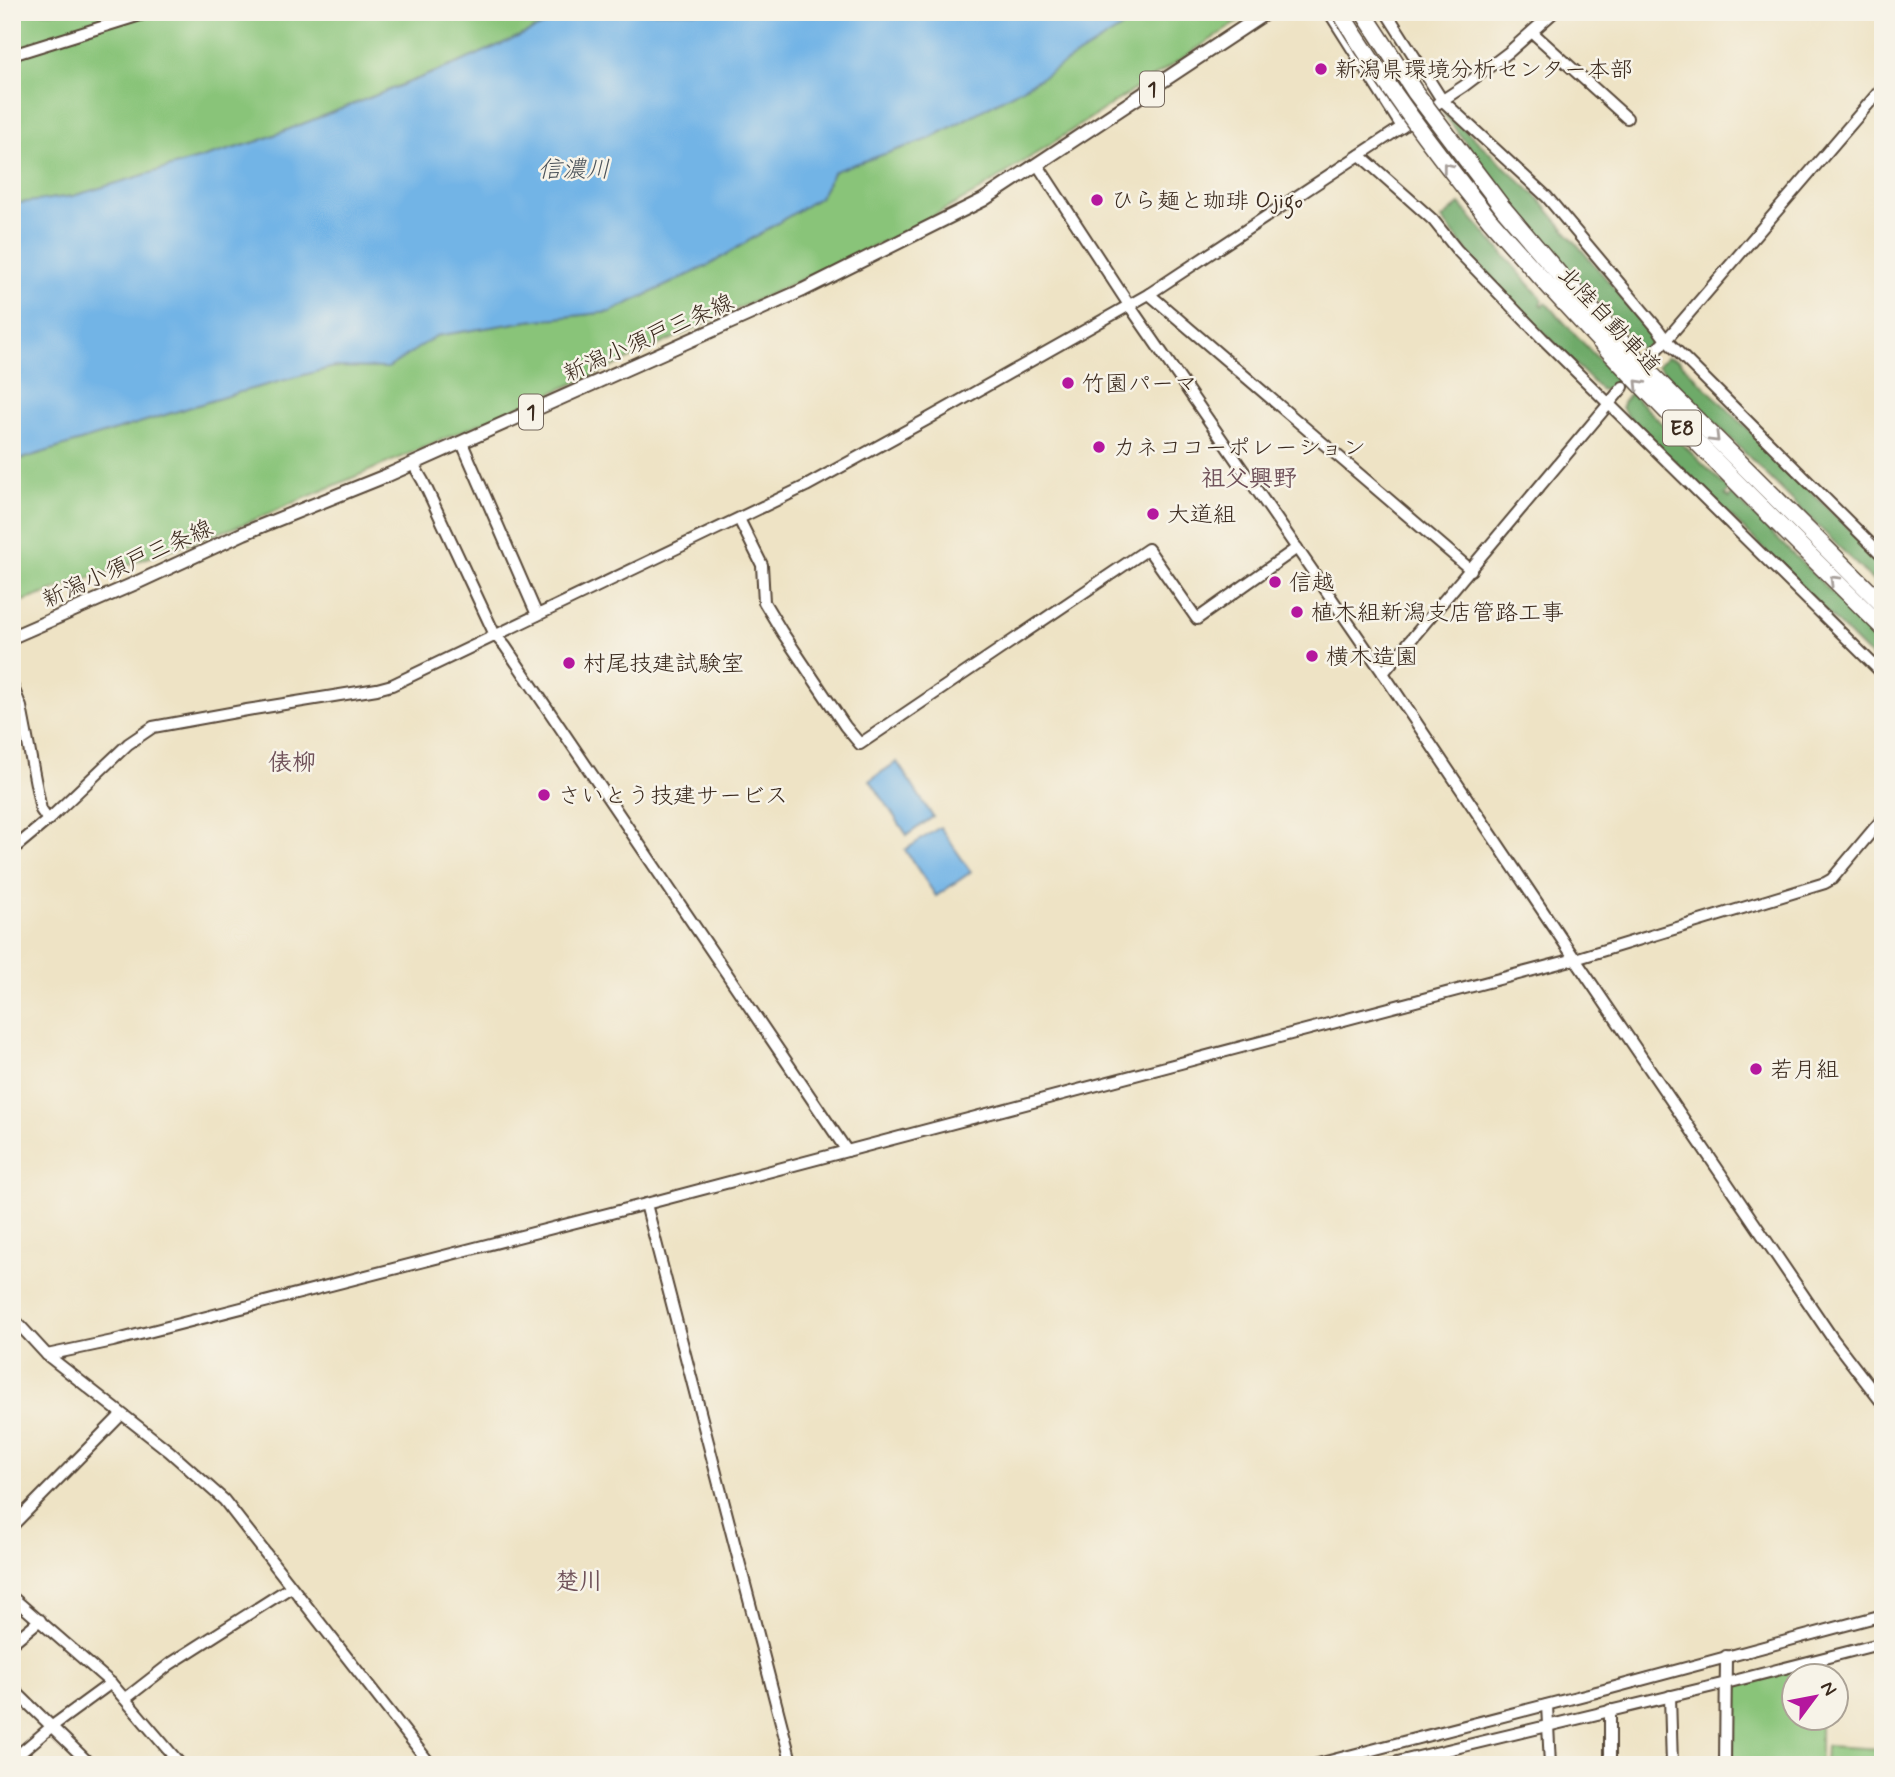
<svg xmlns="http://www.w3.org/2000/svg" width="1895" height="1777" font-family="Mynerve,'Klee One',sans-serif">
<style>
.green{fill:#89c479;stroke:#62774c;stroke-width:2}
.forest{fill:#6eaa69;stroke:#546a44;stroke-width:2}
.water{fill:#72b4e6;stroke:#566f82;stroke-width:2}
.lines{fill:none;stroke-linecap:round;stroke-linejoin:round}
.minor-casing{stroke:#564637;stroke-width:14}
.major-casing{stroke:#564637;stroke-width:16}
.highway-casing{stroke:#564637;stroke-width:19}
.minor{stroke:#fff;stroke-width:10}
.major{stroke:#fff;stroke-width:12}
.highway{stroke:#fff;stroke-width:16}
.highway-bridge-casing{stroke:#564637;stroke-width:19;stroke-linecap:butt}
.highway-bridge{stroke:#fff;stroke-width:16}
.oneway{stroke:#a79f9a}
.poi-dot{fill:#b5179e;stroke:#f7f3e8;stroke-width:2.5}
.labels{text-anchor:middle;stroke-width:5;stroke-linejoin:round;paint-order:stroke}
.shield{fill:#f7f3e8;stroke:#73665b;stroke-width:2}
.shield-label{font-size:21px;font-weight:bold;fill:#3b2a1e}
.poi-label{font-size:23px;fill:#3b2a1e;stroke:#f7f3e8;text-anchor:start}
.street-label{font-size:23px;fill:#3b2a1e;stroke:#f7f3e8}
.water-label{font-size:24px;font-style:italic;fill:#4c535a;stroke:#f7f3e8}
.neighbourhood-label{font-size:24px;font-weight:bold;fill:#70525a;stroke:#f7f3e8}
</style>
<rect width="100%" height="100%" fill="#f7f3e8"/>
<filter id="ink" filterUnits="userSpaceOnUse"><feTurbulence type="fractalNoise" baseFrequency=".0143" numOctaves="2"/><feDisplacementMap in="SourceGraphic" scale="14" xChannelSelector="R" yChannelSelector="G"/><feConvolveMatrix kernelMatrix="1 2 1 2 8 2 1 2 1" color-interpolation-filters="sRGB"/></filter>
<filter id="wash" filterUnits="userSpaceOnUse"><feTurbulence type="fractalNoise" baseFrequency=".00686" numOctaves="4" result="noise"/><feDisplacementMap in="SourceGraphic" scale="28" xChannelSelector="R" yChannelSelector="G"/><feGaussianBlur stdDeviation="1.57" result="paint"/><feColorMatrix in="noise" values="0 0 0 0 0 0 0 0 0 0 0 0 0 0 0 0 0 1.4 0 .05"/><feComposite in="paint" operator="in"/></filter>
<g filter="url(#wash)">
<rect width="100%" height="100%" fill="#eee3c5"/>
<!-- green -->
<g class="green">
<polygon points="12,12 574,12 461,62 259,141 73,196 12,204"/>
<polygon points="1147,12 1253,12 974,194 900,234 587,378 244,524 12,605 12,462 240,392 334,367 384,368 436,336 528,321 610,312 709,265 820,197 834,171 929,139 1039,79"/>
<polygon points="1821,1661 1821,1675 1794,1676 1794,1718 1820,1718 1820,1765 1732,1765 1733,1696 1742,1681"/>
<polygon points="1826,1746 1883,1749 1883,1765 1825,1765"/>
</g>
<!-- forest -->
<g class="forest">
<path d="M1446,112L1536,196L1650,330C1654,338 1651,347 1645,353C1573,277 1506,197 1443,113Z"/>
<path d="M1460,204L1543,300L1540,304L1542,306L1546,303L1619,381C1613,388 1609,392 1600,389C1546,334 1488,281 1442,219Z"/>
<polygon points="1667,357 1678,360 1883,563 1883,591 1657,365"/>
<polygon points="1631,393 1729,490 1725,495 1729,498 1732,494 1883,643 1883,669 1755,540 1626,415 1622,407 1623,402"/>
</g>
<!-- water -->
<g class="water">
<polygon points="574,12 1147,12 1039,79 929,139 834,171 820,197 709,265 610,312 528,321 436,336 388,368 334,367 240,392 12,462 12,204 73,196 259,141 461,62"/>
<polygon points="897,762 933,817 907,835 870,780"/>
<polygon points="940,827 971,872 936,896 905,850"/>
</g>
</g>
<g filter="url(#ink)">
<g class="lines">
<defs>
<g id="minor">
<polyline points="1329,12 1402,127"/>
<polyline points="1386,12 1442,100 1547,197 1658,329 1666,340 1883,556"/>
<polyline points="1532,32 1627,118"/>
<polyline points="12,55 150,12"/>
<polyline points="1360,155 1433,220 1457,250 1542,338 1883,674"/>
<polyline points="1037,164 1129,305 1383,673 1575,959 1833,1339 1883,1404"/>
<polyline points="1149,294 1471,570"/>
<polyline points="1651,355 1666,340 1883,87"/>
<polyline points="462,443 537,615"/>
<polyline points="413,464 423,481 495,635 505,646 847,1151"/>
<polyline points="739,519 762,565 764,602 782,632 845,726 860,744 1148,549 1197,619 1297,548"/>
<polyline points="1383,673 1623,387"/>
<polyline points="12,685 21,707 41,810 48,820"/>
<polyline points="12,850 48,820 128,744 153,727 247,710 377,689 392,685 806,486 926,420 1149,294 1464,86 1509,52 1554,12"/>
<polyline points="646,1204 792,1765"/>
<polyline points="12,1317 47,1355 169,1451 224,1500 431,1765"/>
<polyline points="47,1355 113,1341 646,1204 1575,959 1825,883 1832,879 1883,818"/>
<polyline points="12,1526 121,1415"/>
<polyline points="12,1597 111,1683 181,1765"/>
<polyline points="12,1643 40,1620"/>
<polyline points="12,1688 91,1765"/>
<polyline points="1670,1696 1672,1765"/>
<polyline points="125,1699 170,1664 291,1587"/>
<polyline points="1547,1705 1550,1765"/>
<polyline points="1610,1710 1610,1765"/>
<polyline points="12,1760 51,1727 111,1683"/>
<polyline points="1314,1765 1604,1690 1883,1615"/>
<polyline points="1385,1765 1726,1683 1883,1643"/>
<polyline points="1725,1765 1726,1656"/>
</g>
<polyline id="major" points="12,637 136,583 244,533 388,475 803,290 983,200 1267,12"/>
<g id="highway">
<polyline points="1503,208 1565,281 1653,376 1883,605"/>
<path d="M1490,220C1614,363 1749,495 1883,628"/>
</g>
</defs>
<!-- minor casing -->
<use href="#minor" class="minor-casing"/>
<!-- major casing -->
<use href="#major" class="major-casing"/>
<!-- highway casing -->
<use href="#highway" class="highway-casing"/>
<!-- minor -->
<use href="#minor" class="minor"/>
<!-- major -->
<use href="#major" class="major"/>
<!-- highway -->
<use href="#highway" class="highway"/>
<defs>
<g id="highway-bridge">
<path d="M1340,12C1385,85 1436,153 1490,220"/>
<polyline points="1363,12 1415,92 1503,208"/>
</g>
</defs>
<!-- highway-bridge casing -->
<use href="#highway-bridge" class="highway-bridge-casing"/>
<!-- highway-bridge -->
<use href="#highway-bridge" class="highway-bridge"/>
</g>
<!-- one-way arrows -->
<defs><path id="oneway-chevron" d="M-2-3.5L2.5 0L-2 3.5" fill="none" stroke-width="1.6" stroke-linecap="round" stroke-linejoin="round" transform="scale(1.75)"/></defs>
<g class="oneway">
<use href="#oneway-chevron" transform="translate(1447 167) rotate(-128)"/>
<use href="#oneway-chevron" transform="translate(1639 384) rotate(-134)"/>
<use href="#oneway-chevron" transform="translate(1715 438) rotate(45)"/>
<use href="#oneway-chevron" transform="translate(1834 580) rotate(-135)"/>
</g>
</g>
<!-- markers -->
<g class="poi-dot">
<circle cx="1321" cy="69" r="7"/>
<circle cx="1097" cy="200" r="7"/>
<circle cx="1068" cy="383" r="7"/>
<circle cx="1099" cy="447" r="7"/>
<circle cx="1153" cy="514" r="7"/>
<circle cx="1275" cy="582" r="7"/>
<circle cx="1297" cy="612" r="7"/>
<circle cx="1312" cy="656" r="7"/>
<circle cx="569" cy="663" r="7"/>
<circle cx="544" cy="795" r="7"/>
<circle cx="1756" cy="1069" r="7"/>
</g>
<g class="labels">
<!-- shield labels -->
<g class="shield">
<rect x="1140" y="71.5" width="24" height="35" rx="5"/>
<rect x="519" y="394.5" width="24" height="35" rx="5"/>
<rect x="1663" y="410.5" width="38" height="35" rx="5"/>
</g>
<g class="shield-label">
<text x="1152" y="96">1</text>
<text x="531" y="419">1</text>
<text x="1682" y="435">E8</text>
</g>
<!-- poi labels -->
<g class="poi-label">
<text x="1335" y="77">新潟県環境分析センター本部</text>
<text x="1111" y="208">ひら麺と珈琲 Ojigo</text>
<text x="1082" y="391">竹園パーマ</text>
<text x="1113" y="455">カネココーポレーション</text>
<text x="1167" y="522">大道組</text>
<text x="1289" y="590">信越</text>
<text x="1311" y="620">植木組新潟支店管路工事</text>
<text x="1326" y="664">横木造園</text>
<text x="583" y="671">村尾技建試験室</text>
<text x="558" y="803">さいとう技建サービス</text>
<text x="1770" y="1077">若月組</text>
</g>
<!-- street labels -->
<g class="street-label">
<text transform="translate(1610 320) rotate(47)" y="8">北陸自動車道</text>
<text transform="translate(648 337) rotate(-24)" y="8">新潟小須戸三条線</text>
<text transform="translate(127 563) rotate(-24)" y="8">新潟小須戸三条線</text>
</g>
<!-- water labels -->
<g class="water-label">
<text x="574" y="177">信濃川</text>
</g>
<!-- neighbourhood labels -->
<g class="neighbourhood-label">
<text x="1249" y="486">祖父興野</text>
<text x="292" y="770">俵柳</text>
<text x="579" y="1589">楚川</text>
</g>
</g>
<!-- margin -->
<rect width="1895" height="1777" fill="none" stroke="#f7f3e8" stroke-width="42"/>
<!-- north arrow -->
<g transform="translate(1815 1697) rotate(58)"><circle r="33" fill="#f7f3e8" stroke="#aca397" stroke-width="2"/>
<path d="M0-5L12 26L0 18L-12 26Z" fill="#b5179e"/>
<text y="-10" font-size="19" font-weight="bold" text-anchor="middle" fill="#3b2a1e">N</text>
</g>
</svg>
